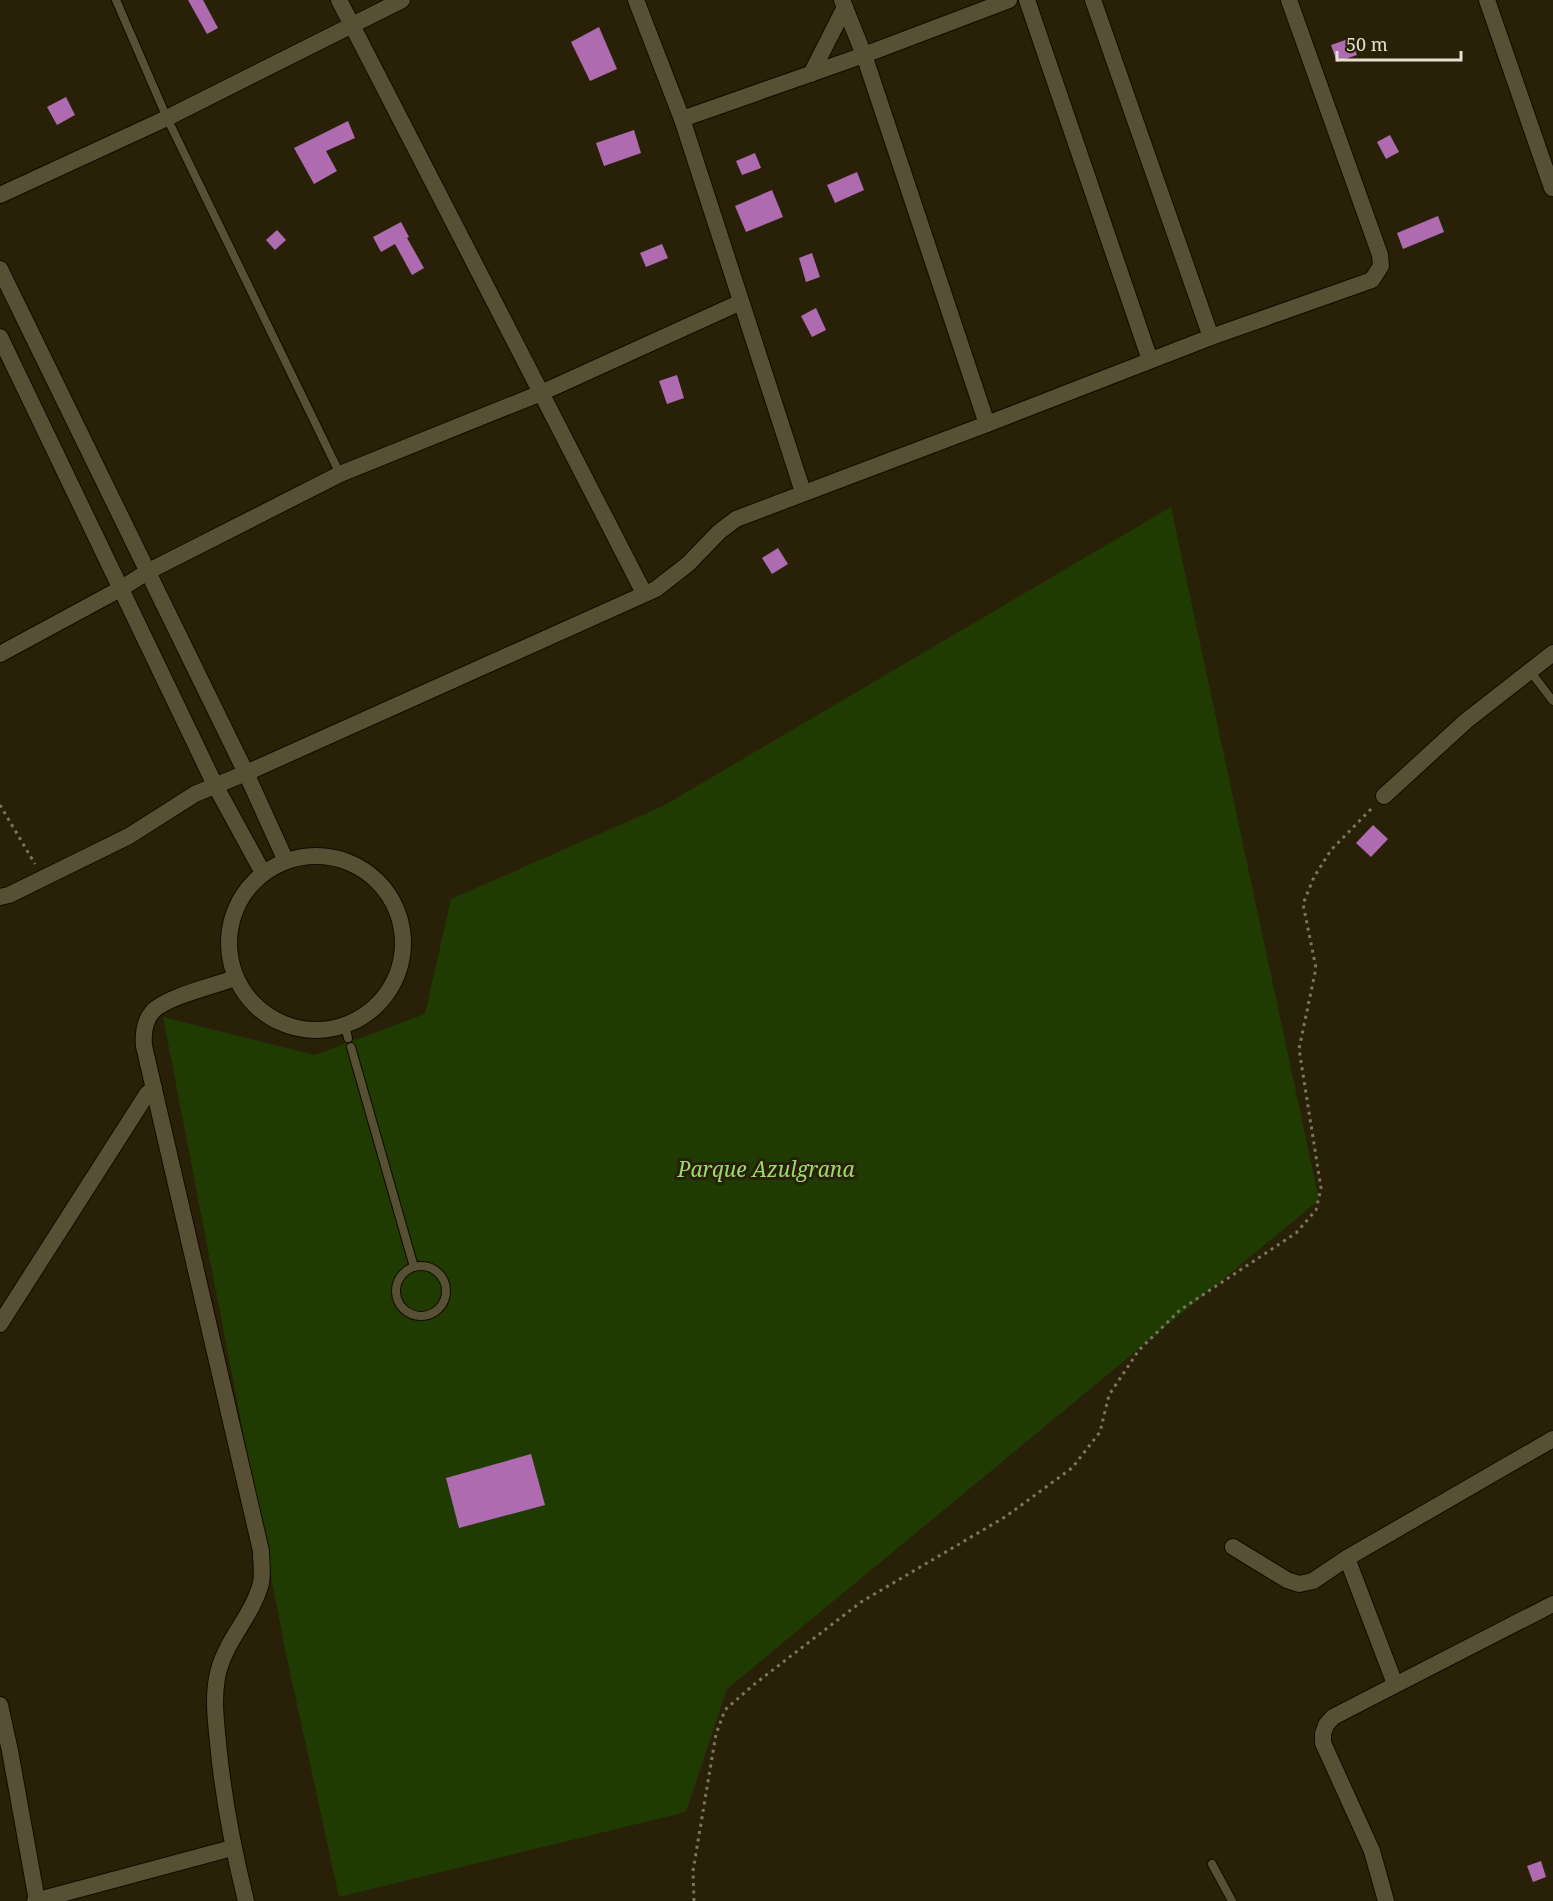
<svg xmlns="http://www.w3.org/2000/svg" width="1553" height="1901" font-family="'Noto Serif',serif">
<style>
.green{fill:#1f3b02}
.building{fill:#ae6bb0}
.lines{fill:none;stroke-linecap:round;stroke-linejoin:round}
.lane-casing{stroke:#120a00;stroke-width:10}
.street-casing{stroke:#120a00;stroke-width:18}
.path{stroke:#7c7560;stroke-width:3;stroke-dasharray:3 4.5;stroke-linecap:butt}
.lane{stroke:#585035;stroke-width:8}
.street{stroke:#585035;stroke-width:16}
.labels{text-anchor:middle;stroke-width:6;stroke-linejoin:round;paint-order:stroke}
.park-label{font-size:21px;font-style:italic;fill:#9cda6c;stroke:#292107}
</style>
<rect width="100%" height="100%" fill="#292107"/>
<!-- green -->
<polygon class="green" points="1171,507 1319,1200 727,1689 686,1812 339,1897 285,1649 163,1017 315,1055 425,1014 451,899 663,806"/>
<!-- building -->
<g class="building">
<polygon points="188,0 203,0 218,28 207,34"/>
<polygon points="599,27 617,69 590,81 571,42"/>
<polygon points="1351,38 1357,55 1337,62 1331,45"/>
<polygon points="66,97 75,115 57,125 47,107"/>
<polygon points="348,121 355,138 326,151 337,171 314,184 294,148"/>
<polygon points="634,130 641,153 604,166 596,143"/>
<polygon points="1390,135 1399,152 1386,159 1377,142"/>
<polygon points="755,153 761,168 742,175 736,161"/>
<polygon points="857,172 864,190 835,203 827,185"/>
<polygon points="772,190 783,217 746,232 735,206"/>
<polygon points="1438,216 1444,232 1403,249 1397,233"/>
<polygon points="401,222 409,237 407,238 424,268 412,275 395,244 381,252 373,237"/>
<polygon points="277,230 286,240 275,250 266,240"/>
<polygon points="662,244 668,258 646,267 640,253"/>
<polygon points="812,253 820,277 806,282 799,258"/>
<polygon points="816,308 826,330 812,337 801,316"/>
<polygon points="677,375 684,398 667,404 659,381"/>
<polygon points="778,548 788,564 772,574 762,558"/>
<polygon points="1373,825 1388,839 1371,857 1356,843"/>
<polygon points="531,1454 545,1505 459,1528 446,1478"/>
<polygon points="1541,1861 1546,1877 1533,1882 1527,1866"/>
</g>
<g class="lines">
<defs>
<g id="lane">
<polyline points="116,0 167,118 340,474"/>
<polyline points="1530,671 1553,701"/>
<polyline points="345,1026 348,1038"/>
<polyline points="351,1047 414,1267"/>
<circle cx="421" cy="1291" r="25"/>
<polyline points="1212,1864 1232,1901"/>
</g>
<g id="street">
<polyline points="339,0 644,593"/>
<polyline points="636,0 682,119 803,492"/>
<polyline points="842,0 864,55 987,424"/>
<polyline points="1027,0 1150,360"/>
<polyline points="1093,0 1211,337"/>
<polyline points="1487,0 1552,188"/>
<polyline points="811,74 845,7"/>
<polyline points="682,119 864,55 1009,0"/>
<polyline points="0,195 167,118 402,0"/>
<polyline points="0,269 246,773 286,861"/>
<polyline points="0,337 215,785 263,873"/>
<polyline points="0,654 122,588 147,572 340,474 541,393 741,302"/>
<polyline points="1384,796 1466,721 1553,653"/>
<circle cx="316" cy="943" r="87"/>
<polyline points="0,897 9,895 129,836 195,794 246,773 656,589 688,564 719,532 736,519 987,424 1211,337 1372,280 1381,266 1380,255 1289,0"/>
<path d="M235,978C214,986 168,996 153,1011C144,1021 143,1034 144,1046L261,1551C261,1561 263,1573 261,1583C252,1618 223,1642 217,1678C213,1699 216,1722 218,1743C223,1796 233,1849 246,1901"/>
<polyline points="0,1324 147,1094 154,1088"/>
<polyline points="1233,1547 1287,1580 1299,1584 1313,1581 1347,1558 1553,1439"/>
<polyline points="1347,1558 1395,1684"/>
<polyline points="0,1705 10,1751 37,1901"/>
<polyline points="35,1901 232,1848"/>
<polyline points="1386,1901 1372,1851 1323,1743 1323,1734 1326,1725 1333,1717 1553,1604"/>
</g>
</defs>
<!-- lane casing -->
<use href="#lane" class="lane-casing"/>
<!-- street casing -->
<use href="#street" class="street-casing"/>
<!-- path -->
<g class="path">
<polyline points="0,805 35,864"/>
<polyline points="694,1901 693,1871 716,1734 725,1710 752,1686 861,1602 1005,1517 1072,1468 1100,1432 1109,1395 1139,1350 1180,1310 1296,1233 1316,1210 1321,1188 1299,1049 1316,968 1303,904 1314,877 1331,850 1374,806"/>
</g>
<!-- lane -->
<use href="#lane" class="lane"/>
<!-- street -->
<use href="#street" class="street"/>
</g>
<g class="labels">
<!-- park labels -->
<g class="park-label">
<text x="766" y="1177">Parque Azulgrana</text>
</g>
</g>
<!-- scale -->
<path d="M1337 51v9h124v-9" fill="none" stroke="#e5e0d1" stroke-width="3"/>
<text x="1346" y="51" font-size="18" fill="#e5e0d1" stroke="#292107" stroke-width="4.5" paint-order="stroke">50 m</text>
</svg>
